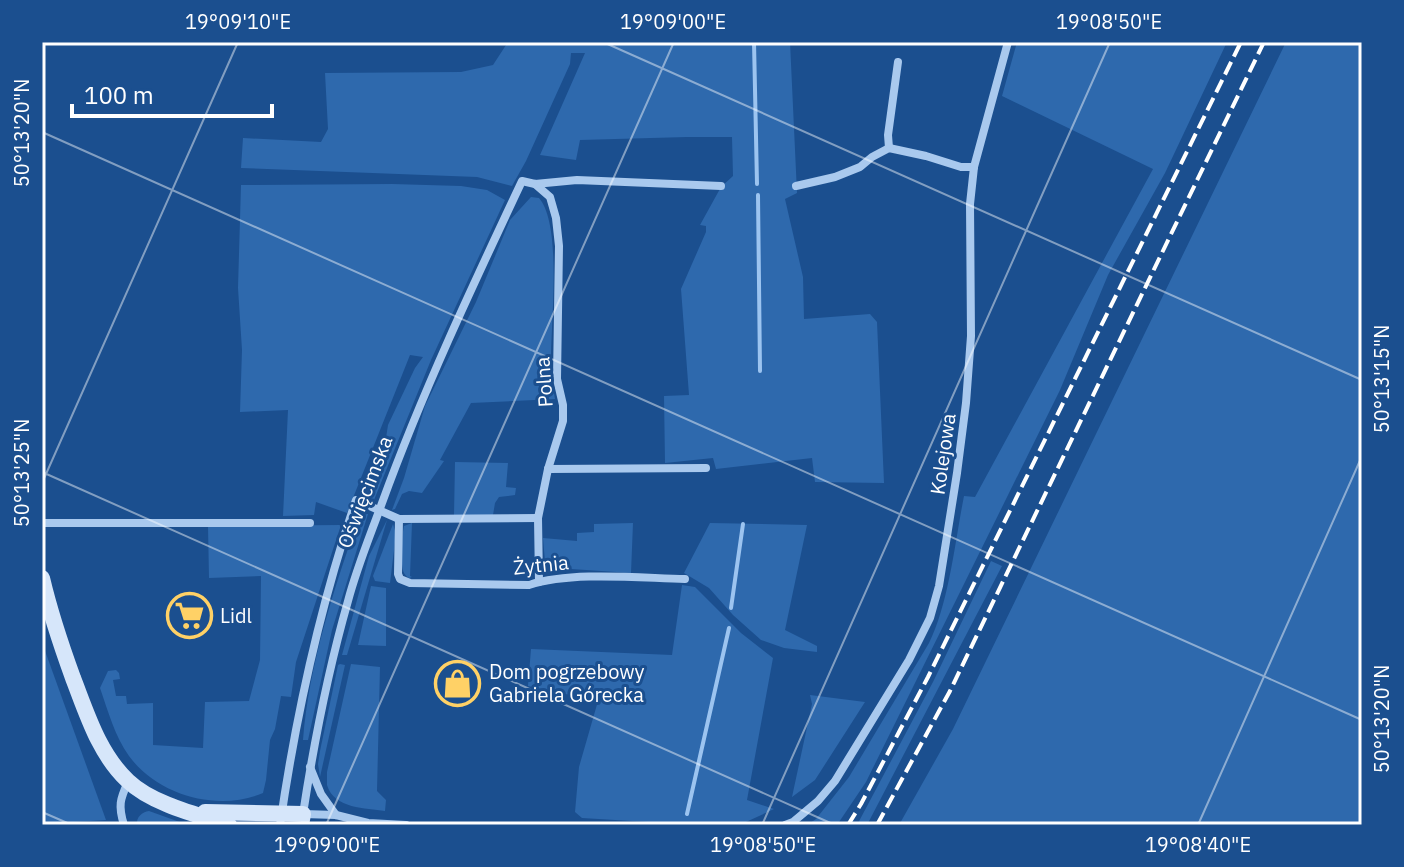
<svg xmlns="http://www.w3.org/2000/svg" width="1404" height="867" font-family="'IBM Plex Sans',sans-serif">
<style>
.green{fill:#2e69ad}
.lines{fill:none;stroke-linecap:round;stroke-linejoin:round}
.stream{stroke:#9cc4f0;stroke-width:4}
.minor{stroke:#a9c9ee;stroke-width:8}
.secondary{stroke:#d6e6fa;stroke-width:16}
.rail{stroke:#fff;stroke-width:4;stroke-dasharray:14 6;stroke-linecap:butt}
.ticks{fill:none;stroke:#fff;stroke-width:2;stroke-opacity:0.45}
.labels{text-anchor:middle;stroke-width:6;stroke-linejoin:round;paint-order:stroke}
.street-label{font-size:20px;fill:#fff;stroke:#1b4f8f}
.poi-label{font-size:20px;fill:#fff;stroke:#1b4f8f;text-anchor:start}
.neatline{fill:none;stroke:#fff;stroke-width:3}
.ticks-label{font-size:20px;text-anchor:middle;fill:#fff}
</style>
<rect width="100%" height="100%" fill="#1b4f8f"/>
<!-- green -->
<g class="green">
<polygon points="508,42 790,42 797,193 785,199 803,277 804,319 870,314 877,322 884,483 815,482 812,458 716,469 713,458 665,463 664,396 689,395 681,289 706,232 706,226 700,225 721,187 733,176 732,137 687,137 580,140 576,160 540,155 585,53 571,53 570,64 526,161 512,186 477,177 241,168 243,138 321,142 328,129 325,73 461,72 493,65"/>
<path d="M1017,42H1227L1165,173L1108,275L1060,390L866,782L837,825H807L816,819L849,777L929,643C949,603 955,541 964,496L975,497L1153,169L1002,96Z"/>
<polygon points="1286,42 1362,42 1362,825 899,825 953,729"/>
<path d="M392,184L461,186L487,190L505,200L431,360L374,500C365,495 359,490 365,480L366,482L369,470L386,438L388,425L415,368L423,357L410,355L347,513L316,502L314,515L283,516L288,410L240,412L242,350L238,288L241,185Z"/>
<path d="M531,197L539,198C564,227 549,333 551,375C551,383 554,391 555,399L471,403L440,460L444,461L422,493L409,491L402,494L395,509L392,510L404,478L425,406L476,302L510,220Z"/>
<polygon points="455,462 508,463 506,487 516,488 515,495 499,497 495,503 493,515 454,515"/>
<path d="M360,514H368L332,630L308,740H303C309,663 335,586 360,514Z"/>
<polygon points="387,520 347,655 342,655 369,556"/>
<path d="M412,523L410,576L412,577L409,578C407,577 405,575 404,573C400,565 402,534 404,526Z"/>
<polygon points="633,523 631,573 556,568 545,562 543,538 577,541 577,533 594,532 594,524"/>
<polygon points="710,523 807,525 785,630 817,646 817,652 784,648 761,640 733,615 709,588 684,573"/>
<polygon points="393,524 396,534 390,583 375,581 373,576"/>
<path d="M341,525L296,662L291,697L281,696L275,729L270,740L266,780L263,793C219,812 158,796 129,756C115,737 108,711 100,688L108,671L116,670L119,673L120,679L113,680L116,696H126L127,704L153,703V745L203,748L205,702L249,701L260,660L261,576L209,578L208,526Z"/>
<polygon points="991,561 1002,566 867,825 857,825 933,682"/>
<polygon points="682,585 695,587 741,633 773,658 747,800 774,809 746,822 698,825 582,818 575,812 579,767 598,701 528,686 531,649 672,655"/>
<polygon points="371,586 386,588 386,646 358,645"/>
<polygon points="42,648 44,648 106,820 42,824"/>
<polygon points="340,664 345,665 320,777 318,764 320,751 338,665"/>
<path d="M351,664L380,667L377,791L386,800L385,811C366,808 334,809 327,785C327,784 327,773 327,772Z"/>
<polygon points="810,695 865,702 815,780 792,797 812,704"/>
<path d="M149,811L188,825H137C136,817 142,812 149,811Z"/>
</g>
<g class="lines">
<!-- stream -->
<g class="stream">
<polyline points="754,42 757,184"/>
<polyline points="758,195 760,371"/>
<polyline points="731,608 743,524"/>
<polyline points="687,814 729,628"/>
</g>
<!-- minor -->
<g class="minor">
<polyline points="889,148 888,135 898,62"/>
<polyline points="535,184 550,197 556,218 559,246 557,379 563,405 563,421 548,469 538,518 539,582"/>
<polyline points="796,186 835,177 860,167 872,157 889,148 926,156 961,167 974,167"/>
<polyline points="548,469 706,468"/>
<path d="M399,519L398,574L400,579L410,583L529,585C572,571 639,578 685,579"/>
<polyline points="42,523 310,523"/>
<polyline points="310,767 321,794 336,815"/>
<path d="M124,825C118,806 120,799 128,782"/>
<path d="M280,825C296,715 320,606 356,500L399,519L538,518"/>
<path d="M406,825L368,823L336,815L303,814C314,742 328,671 348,601C357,567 370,536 382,503C422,393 472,287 522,181L535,184L577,180L721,186"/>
<polyline points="785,825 793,822 818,801 835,781 909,660 930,618 939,586 957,473 966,403 971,336 970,204 974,167 1008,42"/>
</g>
<!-- secondary -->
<g class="secondary">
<path d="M42,578C50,612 61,645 73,678C87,714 99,754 128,781C152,804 198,815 229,825"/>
<polyline points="205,812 303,814 301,825"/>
</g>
<!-- rail -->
<g class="rail">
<polyline points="848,825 861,804 928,677 1241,42"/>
<polyline points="877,825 950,691 1264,42"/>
</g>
</g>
<!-- ticks -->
<path class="ticks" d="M603,42L1362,380M42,132L1362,720M42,472L835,825M42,483L238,42M42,812L72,825M326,825L674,42M762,825L1110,42M1198,825L1362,456"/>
<!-- icons -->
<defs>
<symbol id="supermarket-ring" viewBox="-11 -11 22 22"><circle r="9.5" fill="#1b4f8f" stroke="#ffd166" stroke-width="1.5"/><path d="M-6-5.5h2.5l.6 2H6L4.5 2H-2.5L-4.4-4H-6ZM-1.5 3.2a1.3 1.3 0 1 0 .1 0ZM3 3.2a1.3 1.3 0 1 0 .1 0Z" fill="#ffd166"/></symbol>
<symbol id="shop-ring" viewBox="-11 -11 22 22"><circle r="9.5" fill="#1b4f8f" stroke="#ffd166" stroke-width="1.5"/><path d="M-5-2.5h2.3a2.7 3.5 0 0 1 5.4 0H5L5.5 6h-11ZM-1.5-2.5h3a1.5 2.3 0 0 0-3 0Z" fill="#ffd166"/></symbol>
</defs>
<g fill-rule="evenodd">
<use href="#supermarket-ring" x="164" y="590" width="51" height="51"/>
<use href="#shop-ring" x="432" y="658" width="51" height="51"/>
</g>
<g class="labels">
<!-- street labels -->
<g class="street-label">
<text transform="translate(544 382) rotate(-94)" y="7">Polna</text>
<text transform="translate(943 454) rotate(-82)" y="7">Kolejowa</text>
<text transform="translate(365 492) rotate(-69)" y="7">Oświęcimska</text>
<text transform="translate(541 565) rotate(-6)" y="7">Żytnia</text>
</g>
<!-- poi labels -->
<g class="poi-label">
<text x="220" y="623">Lidl</text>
<text x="489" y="679">Dom pogrzebowy<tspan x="489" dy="23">Gabriela Górecka</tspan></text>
</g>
</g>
<!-- border -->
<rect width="1404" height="867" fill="none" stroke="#1b4f8f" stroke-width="88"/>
<!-- scale -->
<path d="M72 104v12h200v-12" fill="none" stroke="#ffffff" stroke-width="4"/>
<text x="84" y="104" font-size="24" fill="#ffffff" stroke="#1b4f8f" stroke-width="6" paint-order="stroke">100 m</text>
<rect x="44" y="44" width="1316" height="779" class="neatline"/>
<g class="ticks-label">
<text x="238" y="29">19°09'10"E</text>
<text x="673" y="29">19°09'00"E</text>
<text x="1109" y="29">19°08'50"E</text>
<text transform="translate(22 133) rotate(-90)" y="7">50°13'20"N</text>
<text transform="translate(1382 379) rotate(-90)" y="7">50°13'15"N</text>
<text transform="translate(22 473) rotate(-90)" y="7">50°13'25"N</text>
<text transform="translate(1382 719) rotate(-90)" y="7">50°13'20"N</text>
<text x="327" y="852">19°09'00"E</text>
<text x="763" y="852">19°08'50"E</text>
<text x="1198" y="852">19°08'40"E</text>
</g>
</svg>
